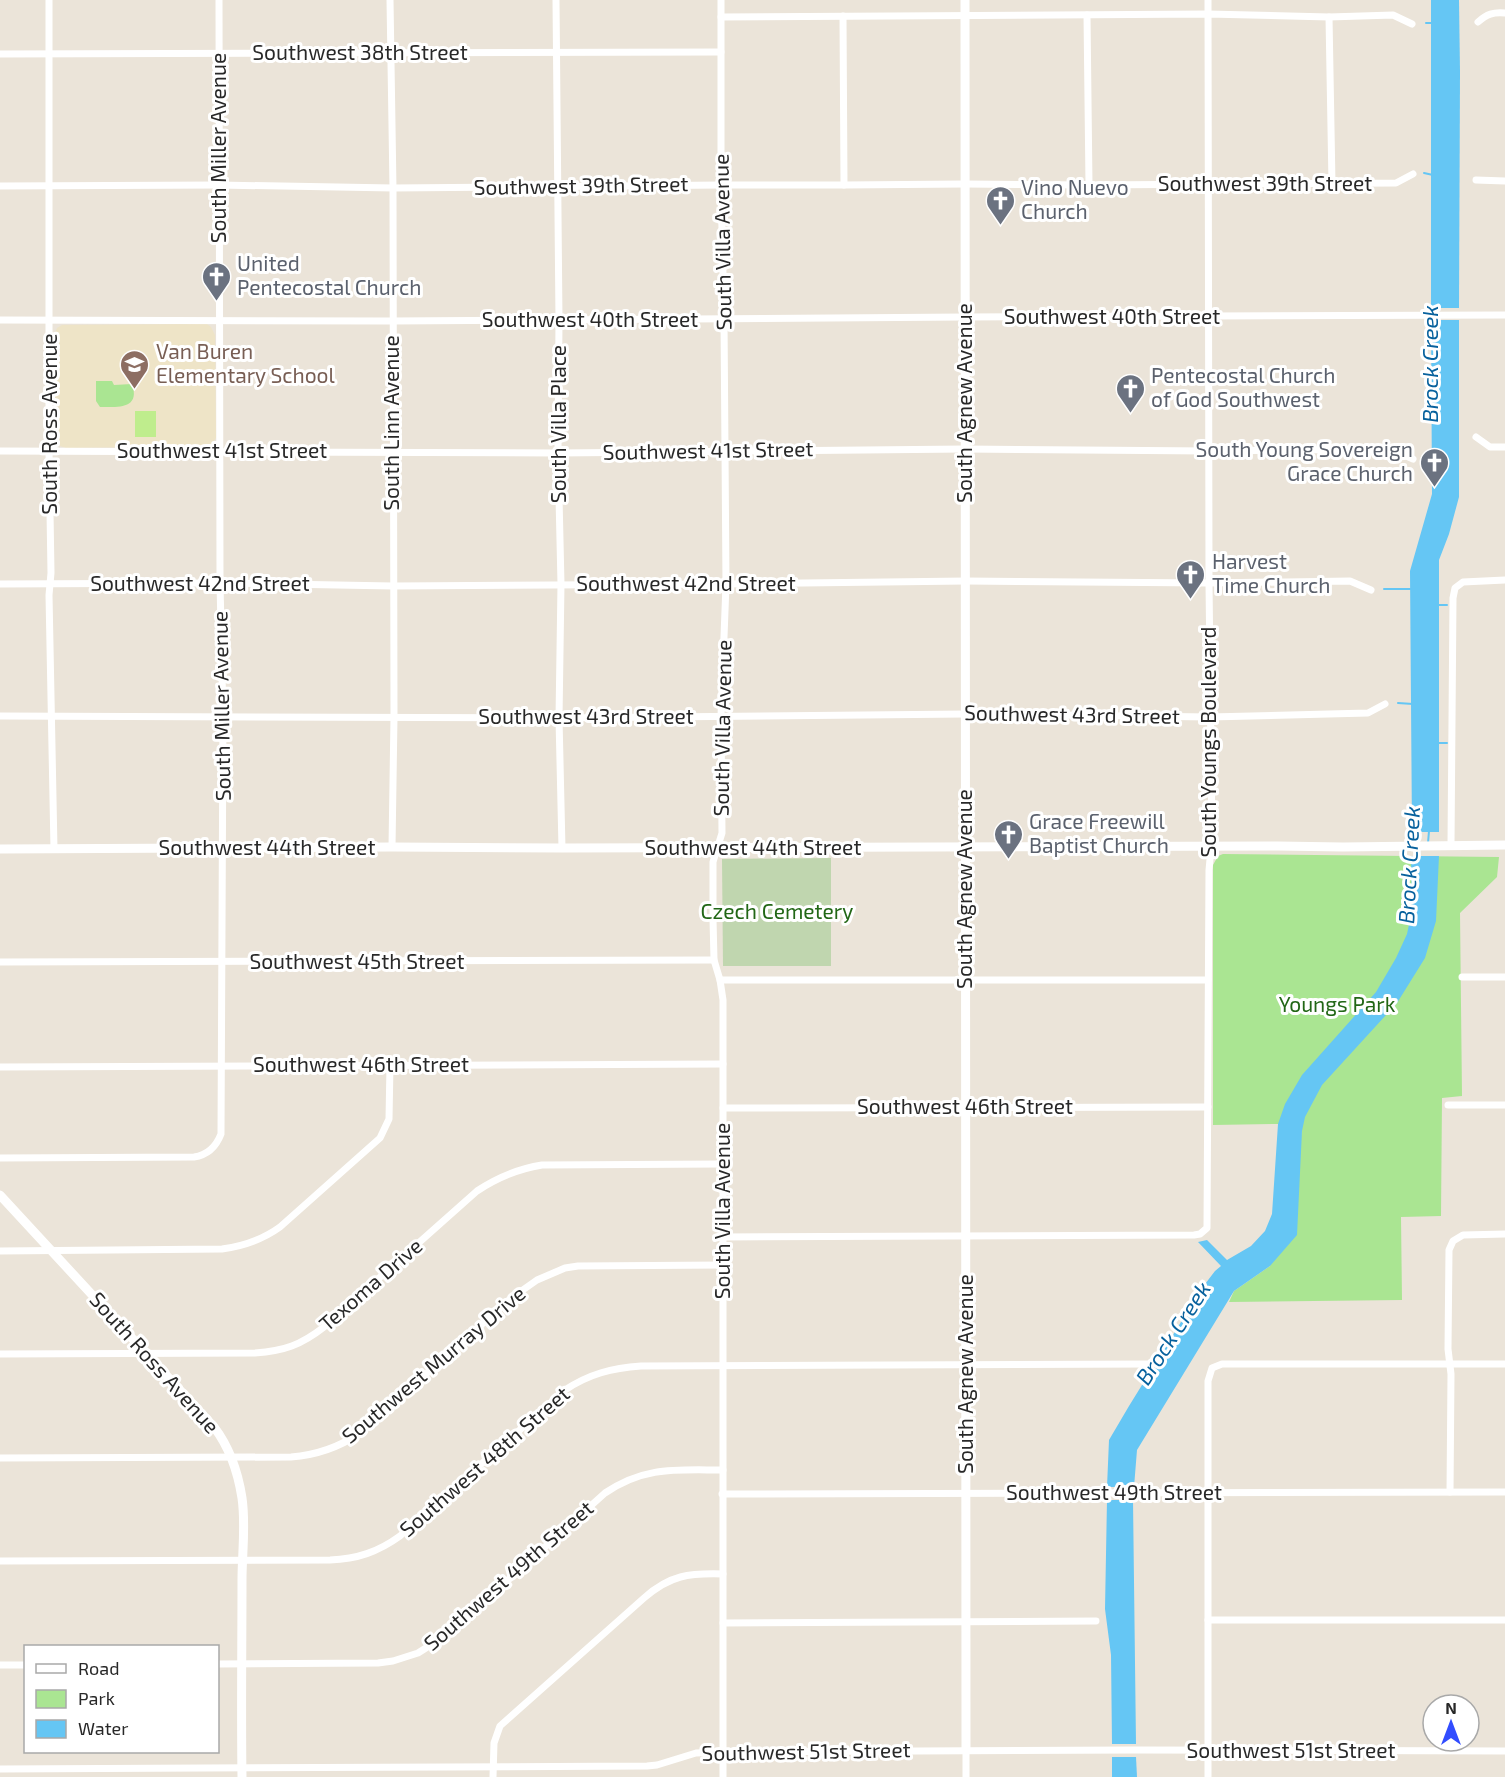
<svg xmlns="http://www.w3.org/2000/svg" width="1505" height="1777" font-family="'Exo 2',sans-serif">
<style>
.education{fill:#eee4c7}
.green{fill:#aae592}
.cemetery{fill:#c0d6af}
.pitch{fill:#bfed8d}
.water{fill:#65c6f4}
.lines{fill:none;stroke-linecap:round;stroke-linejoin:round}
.stream{stroke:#65c6f4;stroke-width:2}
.street{stroke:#fff;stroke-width:7}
.secondary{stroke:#fff;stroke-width:9}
.labels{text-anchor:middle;stroke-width:6;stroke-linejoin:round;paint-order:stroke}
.street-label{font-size:21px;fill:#282828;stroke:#fff}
.worship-label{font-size:21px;fill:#5b616d;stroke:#fff;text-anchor:start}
.education-label{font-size:21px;fill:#785e54;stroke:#fff;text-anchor:start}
.park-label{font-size:21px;fill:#226716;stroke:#fff}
.water-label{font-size:22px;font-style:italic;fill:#07619d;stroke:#fff}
</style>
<rect width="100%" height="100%" fill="#ebe4d9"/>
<!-- education -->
<polygon class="education" points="207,324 211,327 215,335 216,438 210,446 66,448 57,445 54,438 54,335 57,328 62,325"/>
<!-- green -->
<g class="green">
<path d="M96,381H112L114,385L132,384C141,410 116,407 100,407L96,401Z"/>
<polygon points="1223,854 1499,857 1497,877 1460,913 1462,1096 1442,1098 1441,1216 1401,1217 1402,1300 1229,1302 1234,1291 1270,1266 1302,1131 1278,1124 1213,1125 1213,865 1218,856"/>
</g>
<!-- cemetery -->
<polygon class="cemetery" points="831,858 831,966 723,966 722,859"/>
<!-- pitch -->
<rect class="pitch" x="135" y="411" width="21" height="26"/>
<!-- water -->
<g class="water">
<polygon points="1431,0 1459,0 1460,72 1459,308 1431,308"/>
<polygon points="1431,320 1459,320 1459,497 1449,534 1439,560 1439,832 1412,832 1410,571 1432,494"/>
<polygon points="1411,856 1439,856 1436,921 1425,958 1397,1003 1322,1085 1305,1117 1302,1131 1297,1235 1270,1266 1234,1291 1137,1450 1134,1487 1107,1487 1109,1440 1129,1406 1202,1288 1215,1271 1221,1266 1198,1242 1207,1240 1227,1260 1251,1246 1265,1231 1272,1214 1278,1124 1285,1104 1302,1075 1376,992 1396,958 1407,934 1412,910"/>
<polygon points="1107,1500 1133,1500 1136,1744 1112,1744 1111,1655 1105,1609"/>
<polygon points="1112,1757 1136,1757 1137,1777 1112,1777"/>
</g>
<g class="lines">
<!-- stream -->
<g class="stream">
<polyline points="1426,23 1432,23"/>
<polyline points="1424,173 1433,175"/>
<polyline points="1384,589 1411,589"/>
<polyline points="1438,605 1447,605"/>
<polyline points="1398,703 1413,704"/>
<polyline points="1438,743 1447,743"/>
<polyline points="1428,843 1429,831"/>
</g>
<!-- street -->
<g class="street">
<polyline points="49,0 49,451 51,573 49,595 54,849"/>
<polyline points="390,0 393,188 394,717 392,847"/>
<polyline points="556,0 559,320 558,453 561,584 559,718 562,848"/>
<polyline points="721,0 721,185 724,319 726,584 721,716 722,833 713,862 713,919 714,960 720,980 723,1000 723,1777"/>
<polyline points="1087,15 1089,185"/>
<polyline points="843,16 844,185"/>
<polyline points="721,17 1208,14 1329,17 1393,15 1412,24"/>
<polyline points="1329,17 1332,184"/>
<path d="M1478,22C1487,14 1493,12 1505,13"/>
<polyline points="0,54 721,52"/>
<polyline points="1476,180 1505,181"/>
<polyline points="0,186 219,185 393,188 721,185 844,185 965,184 1089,185 1396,183 1413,174"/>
<polyline points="0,320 392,321 965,317 1505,315"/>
<polyline points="1476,437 1490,447 1505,447"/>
<polyline points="0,451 558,453 965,449 1209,451 1391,449 1413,459"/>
<polyline points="0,584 220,583 393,586 726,584 966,581 1209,583 1350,581 1371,590"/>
<polyline points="0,716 559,718 965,714 1210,717 1368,713 1385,704"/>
<polyline points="1451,844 1453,598 1455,588 1463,582 1505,580"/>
<polyline points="0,962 714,960"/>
<polyline points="1462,977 1505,977"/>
<polyline points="720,980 1208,980"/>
<polyline points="0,1067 723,1064"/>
<polyline points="1448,1105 1505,1105"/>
<polyline points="723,1108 1208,1107"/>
<path d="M0,1158L194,1157C208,1155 216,1147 221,1134L223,717L220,583L219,0"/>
<polyline points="723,1237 1194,1235 1200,1234 1207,1228 1209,870 1212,838 1209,583 1208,0"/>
<path d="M0,1251L222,1249C244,1246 262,1240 280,1227L380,1138L389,1119L390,1065"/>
<path d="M0,1354L255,1353C284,1351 301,1345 324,1327L477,1191C498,1177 517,1169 542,1165L722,1164"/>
<path d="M0,1458L291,1457C317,1455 338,1448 360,1433L510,1299L537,1280L565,1268L578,1266L723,1265"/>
<polyline points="1450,1492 1451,1374 1448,1349 1449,1250 1453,1241 1463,1235 1505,1234"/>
<polyline points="722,1494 1505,1492"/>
<path d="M0,1561L330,1560C357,1559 378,1552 400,1536L565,1390C589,1374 612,1368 641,1366L1150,1364"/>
<polyline points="1208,1620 1505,1620"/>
<polyline points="723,1623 1096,1621"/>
<path d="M218,1664L378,1663L393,1661L418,1653L448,1634L605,1493C645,1466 676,1470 723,1470"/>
<polyline points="0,1665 26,1665"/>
<polyline points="0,1769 647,1766 657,1765 696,1753 723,1752 1134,1750 1505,1751"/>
<path d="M493,1777L494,1743L500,1726L644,1598C670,1575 689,1573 723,1574"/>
<polyline points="966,1777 966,1750"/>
<polyline points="1208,1777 1208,1381 1212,1368 1222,1364 1505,1364"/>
</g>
<!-- secondary -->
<g class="secondary">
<polyline points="965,0 966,1750"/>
<polyline points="0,849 392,847 562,848 1278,846 1343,847 1505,845"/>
<path d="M0,1195L214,1427C230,1448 238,1472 242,1498C246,1525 242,1553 242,1580C242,1646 241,1711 242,1777"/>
</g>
</g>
<!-- icons -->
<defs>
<symbol id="church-pin" viewBox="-11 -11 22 30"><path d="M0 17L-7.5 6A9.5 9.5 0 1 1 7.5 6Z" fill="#6b7280" stroke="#fff"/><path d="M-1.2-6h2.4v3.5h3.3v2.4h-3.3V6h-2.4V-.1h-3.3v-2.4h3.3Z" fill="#fff"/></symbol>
<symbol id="school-pin" viewBox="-11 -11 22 30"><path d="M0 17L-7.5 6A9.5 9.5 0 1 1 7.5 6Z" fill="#8d6e63" stroke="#fff"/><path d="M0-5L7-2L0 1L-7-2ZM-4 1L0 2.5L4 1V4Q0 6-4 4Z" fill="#fff"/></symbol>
</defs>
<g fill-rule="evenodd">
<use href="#church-pin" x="984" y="184" width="33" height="45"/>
<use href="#church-pin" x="200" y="260" width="33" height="45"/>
<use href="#school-pin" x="118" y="348" width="33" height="45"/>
<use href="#church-pin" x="1114" y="372" width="33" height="45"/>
<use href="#church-pin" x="1418" y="446" width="33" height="45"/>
<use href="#church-pin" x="1174" y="558" width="33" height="45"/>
<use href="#church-pin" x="992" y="818" width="33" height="45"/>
</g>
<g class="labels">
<!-- street labels -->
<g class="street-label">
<text x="360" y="60">Southwest 38th Street</text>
<text transform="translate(219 148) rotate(-90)" y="7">South Miller Avenue</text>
<text x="1265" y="191">Southwest 39th Street</text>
<text transform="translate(581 186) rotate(-1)" y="7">Southwest 39th Street</text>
<text transform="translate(723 242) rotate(-91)" y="7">South Villa Avenue</text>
<text x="1112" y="324">Southwest 40th Street</text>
<text x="590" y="327">Southwest 40th Street</text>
<text transform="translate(965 403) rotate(-90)" y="7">South Agnew Avenue</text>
<text transform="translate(392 423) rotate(-90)" y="7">South Linn Avenue</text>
<text transform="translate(50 424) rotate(-90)" y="7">South Ross Avenue</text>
<text transform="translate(559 424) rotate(-90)" y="7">South Villa Place</text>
<text x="222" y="458">Southwest 41st Street</text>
<text transform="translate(708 451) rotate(-1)" y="7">Southwest 41st Street</text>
<text x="200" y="591">Southwest 42nd Street</text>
<text x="686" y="591">Southwest 42nd Street</text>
<text transform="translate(222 706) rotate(-91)" y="7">South Miller Avenue</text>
<text transform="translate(1072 715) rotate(1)" y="7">Southwest 43rd Street</text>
<text x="586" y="724">Southwest 43rd Street</text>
<text transform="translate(723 728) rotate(-89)" y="7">South Villa Avenue</text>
<text transform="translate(1209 742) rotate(-90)" y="7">South Youngs Boulevard</text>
<text x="267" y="855">Southwest 44th Street</text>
<text x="753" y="855">Southwest 44th Street</text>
<text transform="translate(965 889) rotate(-90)" y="7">South Agnew Avenue</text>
<text x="357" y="969">Southwest 45th Street</text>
<text x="361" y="1072">Southwest 46th Street</text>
<text x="965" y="1114">Southwest 46th Street</text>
<text transform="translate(723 1211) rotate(-90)" y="7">South Villa Avenue</text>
<text transform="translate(371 1285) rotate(-41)" y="7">Texoma Drive</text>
<text transform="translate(154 1363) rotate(48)" y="7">South Ross Avenue</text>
<text transform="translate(434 1365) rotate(-40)" y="7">Southwest Murray Drive</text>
<text transform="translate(966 1374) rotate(-90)" y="7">South Agnew Avenue</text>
<text transform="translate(485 1462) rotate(-41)" y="7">Southwest 48th Street</text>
<text x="1114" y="1500">Southwest 49th Street</text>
<text transform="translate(509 1576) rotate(-41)" y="7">Southwest 49th Street</text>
<text x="1291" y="1758">Southwest 51st Street</text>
<text transform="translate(806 1752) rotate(-1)" y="7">Southwest 51st Street</text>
</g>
<!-- worship labels -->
<g class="worship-label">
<text x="1021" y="195">Vino Nuevo<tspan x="1021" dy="24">Church</tspan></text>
<text x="237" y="271">United<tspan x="237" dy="24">Pentecostal Church</tspan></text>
<text x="1151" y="383">Pentecostal Church<tspan x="1151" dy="24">of God Southwest</tspan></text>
<text x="1413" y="457" text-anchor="end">South Young Sovereign<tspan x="1413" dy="24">Grace Church</tspan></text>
<text x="1212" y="569">Harvest<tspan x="1212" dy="24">Time Church</tspan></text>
<text x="1029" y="829">Grace Freewill<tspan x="1029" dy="24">Baptist Church</tspan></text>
</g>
<!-- education labels -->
<g class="education-label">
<text x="156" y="359">Van Buren<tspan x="156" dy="24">Elementary School</tspan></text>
</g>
<!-- park labels -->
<g class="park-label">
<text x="777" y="919">Czech Cemetery</text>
<text x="1337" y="1012">Youngs Park</text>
</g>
<!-- water labels -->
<g class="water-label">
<text transform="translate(1430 364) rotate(-90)" y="8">Brock Creek</text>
<text transform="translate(1409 865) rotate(-87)" y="8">Brock Creek</text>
<text transform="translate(1173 1333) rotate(-57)" y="8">Brock Creek</text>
</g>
</g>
<!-- legend -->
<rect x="24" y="1645" width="195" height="108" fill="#ffffff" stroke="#a9a9a9" stroke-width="1.5"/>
<rect x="36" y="1664" width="30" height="9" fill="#ffffff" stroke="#a9a9a9" stroke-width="1.5"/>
<text x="78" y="1675" font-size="18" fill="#282828">Road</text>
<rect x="36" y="1690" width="30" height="18" fill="#aae592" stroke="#a9a9a9" stroke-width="1.5"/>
<text x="78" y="1705" font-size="18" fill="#282828">Park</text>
<rect x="36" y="1720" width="30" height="18" fill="#65c6f4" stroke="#a9a9a9" stroke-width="1.5"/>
<text x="78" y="1735" font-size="18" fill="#282828">Water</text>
<!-- north arrow -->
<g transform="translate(1451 1723)"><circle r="28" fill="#ffffff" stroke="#a9a9a9" stroke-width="1.5"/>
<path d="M0-4.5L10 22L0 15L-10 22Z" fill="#324dff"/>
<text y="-9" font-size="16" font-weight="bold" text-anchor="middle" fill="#282828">N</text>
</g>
</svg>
